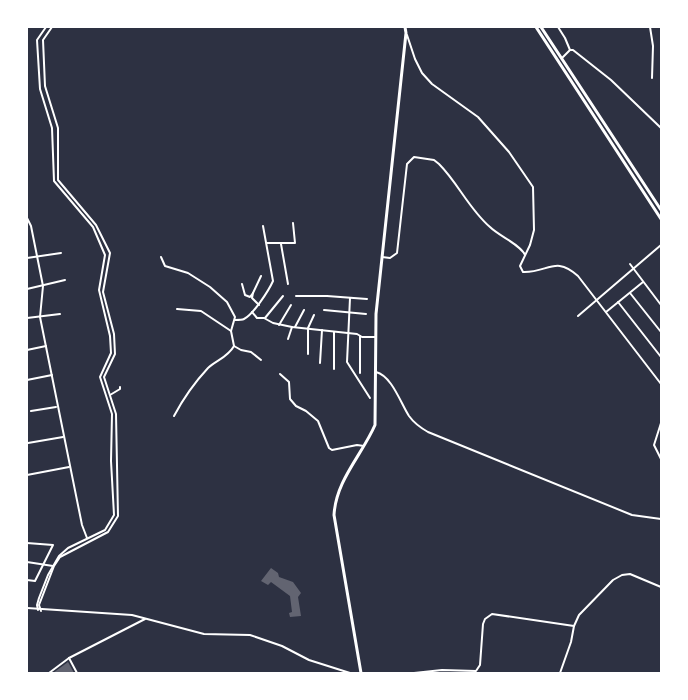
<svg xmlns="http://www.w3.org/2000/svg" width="688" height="700" font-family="'Playfair Display',serif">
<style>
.building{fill:#626471}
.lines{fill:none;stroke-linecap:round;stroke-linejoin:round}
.minor{stroke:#fff;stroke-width:2}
.secondary{stroke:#fff;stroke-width:3}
</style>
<rect width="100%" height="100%" fill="#2d3142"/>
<!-- building -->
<g class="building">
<polygon points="271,568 278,573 279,577 293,582 301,593 298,597 301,616 290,617 289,613 292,612 290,596 271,582 268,585 261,581"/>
<polygon points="68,662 74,673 53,673"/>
</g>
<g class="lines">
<!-- minor -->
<g class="minor">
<polyline points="558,27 565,38 570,50"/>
<polyline points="650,27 653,46 652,78"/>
<path d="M407,35L415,59L422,73L432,84L478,117L509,152L533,187L534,230L530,245L520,266L523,272C548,273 555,255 578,276L661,384"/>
<polyline points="562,58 570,50 573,50 611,80 661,128"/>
<polyline points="27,218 31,226 43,286 40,317 82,525 87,538"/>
<polyline points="267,243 295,243 293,223"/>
<polyline points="281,244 288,284"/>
<path d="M161,257L165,266L188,273L210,287L227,302L235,317L231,331L234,346C228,357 217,360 208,368C195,382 183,399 174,416"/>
<path d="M382,257L390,258L397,253L407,164L414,157L434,160L439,164C458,183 469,209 490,227C499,236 521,245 525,255"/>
<polyline points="27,258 61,253"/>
<polyline points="630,264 661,305"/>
<polyline points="242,284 245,295 250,297 253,293 252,298 259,305"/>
<polyline points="27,289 65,280"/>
<polyline points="253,293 261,276"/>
<polyline points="630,293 661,332"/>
<polyline points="296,296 327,296 367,299"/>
<polyline points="350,298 347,362 370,398"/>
<polyline points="618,302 661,357"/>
<polyline points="177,309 201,311 231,331"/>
<polyline points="324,310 366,314"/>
<polyline points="252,312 257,318 264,318 273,323 292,327 357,334 362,337 375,337"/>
<polyline points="606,312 643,282"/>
<polyline points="578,316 661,245"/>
<polyline points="27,318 60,314"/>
<polyline points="265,318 283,296"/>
<path d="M235,320C238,320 242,320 244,319C253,315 269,290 273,281L263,226"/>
<polyline points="279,325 291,305"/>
<polyline points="295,327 304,310"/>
<polyline points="288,339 292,327"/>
<polyline points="234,346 241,350 251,352 261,360"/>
<polyline points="27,350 46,346"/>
<polyline points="308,354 308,328 314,315"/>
<polyline points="320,363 322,330"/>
<polyline points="334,369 334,332"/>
<path d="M376,372C392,376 401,404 409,416C414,423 421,428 428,432L632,515L661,519"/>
<polyline points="360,373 360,336"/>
<polyline points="280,374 289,382 290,399 296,406 306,411 318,421 329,448 332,450 357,445 364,446"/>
<polyline points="27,380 52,375"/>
<polyline points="110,395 120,389 120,387"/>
<polyline points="31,411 56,407"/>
<polyline points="661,423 654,445 661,459"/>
<polyline points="28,443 63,437"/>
<polyline points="27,475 69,467"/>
<polyline points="27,543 53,545 35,581 27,580"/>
<polyline points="27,562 53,566"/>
<polyline points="27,608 132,615 204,634 250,635 282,646 309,660 350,673"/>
<polyline points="38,610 37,605 39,598 48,575 59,556 68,548 105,530 114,515 111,461 112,414 100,377 111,353 110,336 99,290 105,255 93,227 54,181 52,128 40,89 37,40 46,27"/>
<polyline points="41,611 39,605 54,566 60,557 108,532 118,516 116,414 104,377 115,354 114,334 103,292 110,253 96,225 58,180 58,128 45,86 43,40 52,27"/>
<polyline points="69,658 77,673"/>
<polyline points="49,673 69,658 145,619"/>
<polyline points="414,673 442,670 476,671 480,665 483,624 485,619 492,614 574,626"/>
<polyline points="560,673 571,642 574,626 579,615 613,580 622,575 630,574 661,587"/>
</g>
<!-- secondary -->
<g class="secondary">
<polyline points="536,27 661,219"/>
<polyline points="541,27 661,210"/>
<path d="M361,673L334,515C336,480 362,455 375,425L376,314L406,33L405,27"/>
</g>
</g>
<!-- border -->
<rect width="688" height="700" fill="none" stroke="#ffffff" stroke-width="56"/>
</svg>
